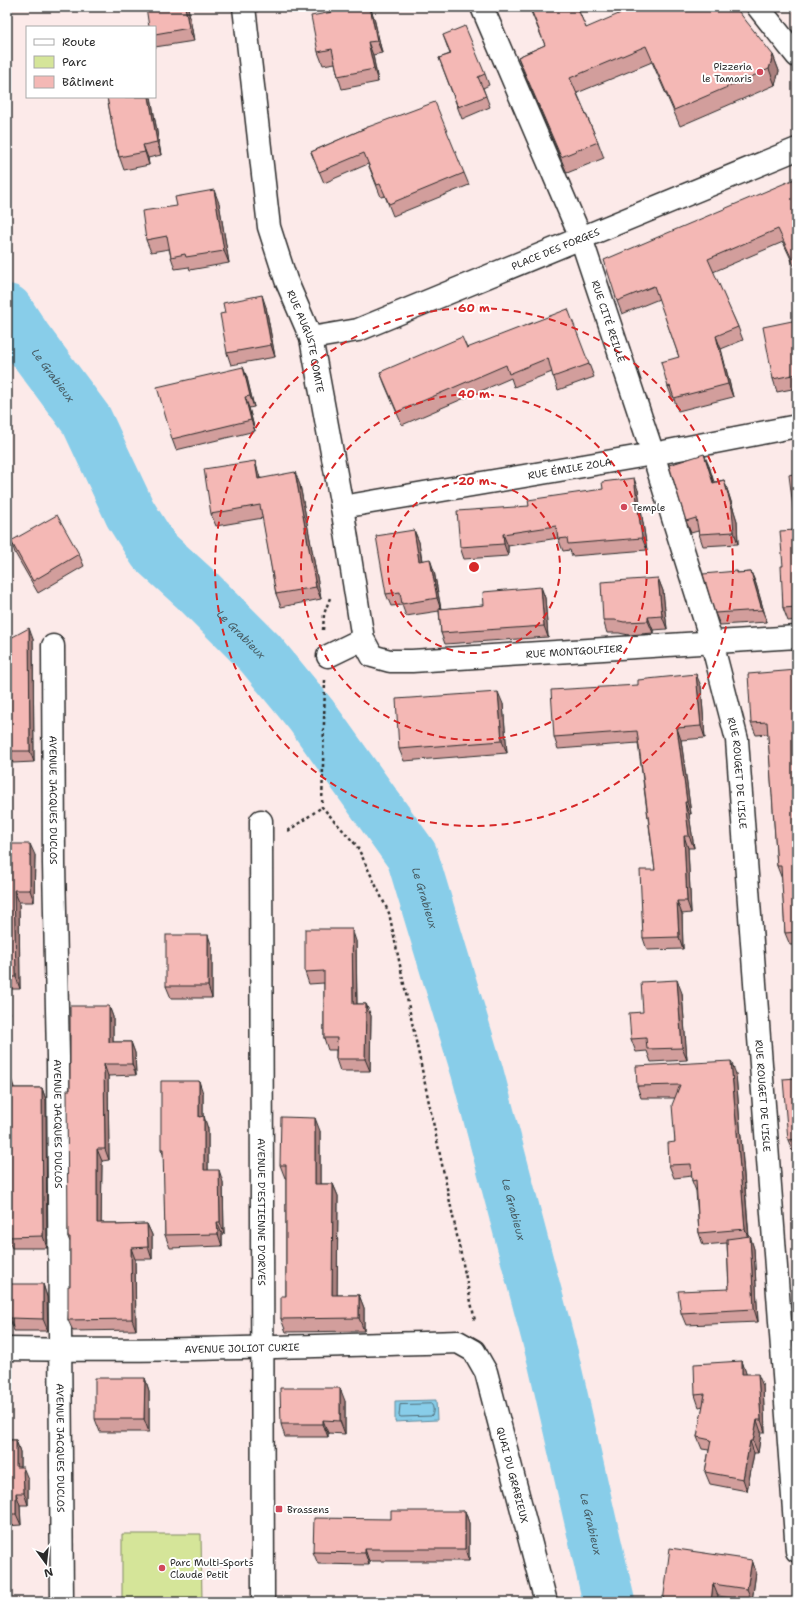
<svg xmlns="http://www.w3.org/2000/svg" width="804" height="1609" font-family="'Shantell Sans',sans-serif">
<style>
.green{fill:#d5e599;stroke:#808862}
.water{fill:#88cde9;stroke:#638c9d}
.lines{fill:none;stroke-linecap:round;stroke-linejoin:round}
.shore{stroke:#506c77;stroke-width:1}
.river{stroke:#88cde9;stroke-width:52}
.minor-casing{stroke:#2b2b2b;stroke-width:25}
.secondary-casing{stroke:#2b2b2b;stroke-width:25}
.path{stroke:#2b2b2b;stroke-width:2.5;stroke-dasharray:3 3;stroke-linecap:butt}
.minor{stroke:#fff;stroke-width:22}
.secondary{stroke:#fff;stroke-width:22}
.wall{fill:#d29e9c;stroke:#2b2b2b}
.shaded-wall{fill:#ab817f;stroke:#2b2b2b}
.building{fill:#f4b8b5;stroke:#2b2b2b}
.ring{fill:none;stroke:#d62828;stroke-width:2;stroke-dasharray:7 5}
.poi-dot{fill:#d1495b;stroke:#fff;stroke-width:1.5}
.labels{text-anchor:middle;stroke-width:4;stroke-linejoin:round;paint-order:stroke}
.poi-label{font-size:10px;fill:#2b2b2b;stroke:#fff;text-anchor:start}
.street-label{font-size:10px;fill:#2b2b2b;stroke:#fff}
.water-label{font-size:11px;font-style:italic;fill:#475c64;stroke:#fff}
.centre{fill:#d62828;stroke:#fff;stroke-width:2}
.ring-label{font-size:12px;text-anchor:middle;font-weight:bold;fill:#d62828;stroke:#fff;stroke-width:4;stroke-linejoin:round;paint-order:stroke}
</style>
<rect width="100%" height="100%" fill="#fceae9"/>
<filter id="ink" filterUnits="userSpaceOnUse"><feTurbulence type="fractalNoise" baseFrequency=".025" numOctaves="2"/><feDisplacementMap in="SourceGraphic" scale="8" xChannelSelector="R" yChannelSelector="G"/><feConvolveMatrix kernelMatrix="1 2 1 2 8 2 1 2 1" color-interpolation-filters="sRGB"/></filter>
<g filter="url(#ink)">
<!-- green -->
<polygon class="green" points="122,1534 201,1534 202,1602 122,1602"/>
<!-- water -->
<polygon class="water" points="436,1400 437,1420 395,1422 395,1401"/>
<g class="lines">
<!-- shore -->
<path class="shore" d="M431,1404C434,1406 434,1414 431,1416L401,1417L399,1416L400,1405Z"/>
<!-- river -->
<path class="river" id="s1" d="M7,310L26,339L87,421L130,513L154,551L199,592L260,653L311,715L412,856L477,1071L553,1358L609,1602"/>
<defs>
<g id="minor">
<path id="s2" d="M244,7L269,227L286,280L311,338L342,507L363,639L372,656L390,661H412L797,637"/>
<path id="s3" d="M482,7L581,238L653,454L712,643L737,740L797,1551"/>
<path id="s4" d="M311,338L358,330L797,149"/>
<path id="s5" d="M342,507L653,454L797,426"/>
<path id="s6" d="M53,646L54,864L58,1057L62,1602"/>
<polyline points="328,656 363,639"/>
<path id="s7" d="M261,821L263,1602"/>
<path id="s8" d="M7,1349C157,1352 308,1346 458,1342L474,1351L486,1372L546,1602"/>
</g>
<polyline id="secondary" points="758,7 797,56"/>
</defs>
<!-- minor casing -->
<use href="#minor" class="minor-casing"/>
<!-- secondary casing -->
<use href="#secondary" class="secondary-casing"/>
<!-- path -->
<g class="path">
<polyline points="323,630 324,614 330,598"/>
<polyline points="325,680 322,807 357,846 389,913 475,1321"/>
<polyline points="288,831 322,807"/>
</g>
<!-- minor -->
<use href="#minor" class="minor"/>
<!-- secondary -->
<use href="#secondary" class="secondary"/>
</g>
<!-- wall -->
<g class="wall">
<polygon points="146,7 188,7 194,41 155,47 155,27"/>
<polygon points="359,7 370,7 374,18 382,53 373,55 378,82 342,89 338,76 335,63 323,65 318,52"/>
<polygon points="529,7 577,7 586,28 773,55 779,71 775,85 680,126 652,62 577,93 598,142 604,158 567,173 524,73 518,57 545,45"/>
<polygon points="443,35 485,74 489,85 483,88 490,107 462,119 439,58 450,54"/>
<polygon points="107,97 151,97 161,155 148,158 149,165 124,170 117,150"/>
<polygon points="368,127 464,173 469,185 393,216 385,196 381,197 368,164 324,183 311,152"/>
<polygon points="797,178 797,272 783,242 713,272 738,327 743,340 721,349 733,397 678,411 674,399 673,400 668,387 679,357 659,299 622,314 617,301"/>
<polygon points="219,203 229,263 190,270 189,267 175,269 171,257 169,249 151,252 146,240"/>
<polygon points="266,307 275,357 231,365 227,353"/>
<polygon points="797,320 797,388 777,392 773,379"/>
<polygon points="467,348 589,364 594,377 558,390 552,372 514,387 511,378 402,425 385,385 380,372"/>
<polygon points="243,367 247,378 254,407 249,408 255,431 176,450 172,439"/>
<polygon points="709,466 714,482 724,480 728,492 737,521 738,544 703,546 698,531 691,533 686,521"/>
<polygon points="797,473 797,620 788,621 783,608 783,566 796,530"/>
<polygon points="259,474 260,478 300,485 321,599 281,607 276,594 263,518 216,526 211,514"/>
<polygon points="638,490 647,550 572,556 570,550 563,551 558,538 508,546 508,556 464,559 460,547 529,506"/>
<polygon points="414,530 419,542 422,560 434,571 441,609 484,605 541,587 545,598 548,637 445,644 441,633 439,611 406,616 402,605 391,606 386,594"/>
<polygon points="11,541 79,554 84,566 38,593 15,553"/>
<polygon points="737,571 737,573 751,572 756,584 767,622 720,625 715,613"/>
<polygon points="658,578 663,591 667,629 653,630 653,633 629,635 619,633 607,633 603,620"/>
<polygon points="33,639 34,762 13,763 9,751 9,750 7,750 7,694 8,694"/>
<polygon points="797,670 797,945 790,945 785,933 782,879 777,866 768,734 756,735 751,723"/>
<polygon points="701,686 705,738 681,740 691,814 689,814 694,848 688,848 691,913 682,914 683,949 647,950 643,938 655,870 638,743 558,749 554,737"/>
<polygon points="503,704 507,753 404,761 399,749"/>
<polygon points="7,844 35,855 34,902 19,902 20,989 8,989 10,1042 7,1043"/>
<polygon points="356,941 357,1004 366,1004 371,1016 370,1071 340,1071 336,1059 336,1050 328,1050 324,1038 324,983 309,984 305,972"/>
<polygon points="212,947 212,998 171,998 166,986"/>
<polygon points="682,993 687,1060 651,1062 647,1051 636,1052 631,1039 643,1012"/>
<polygon points="109,1006 113,1017 113,1042 131,1042 135,1053 136,1075 108,1076 109,1160 102,1161 101,1223 116,1223 116,1225 147,1224 152,1235 152,1259 135,1259 136,1330 73,1331 68,1320 70,1286 70,1242 68,1237 70,1090"/>
<polygon points="736,1074 749,1236 750,1236 754,1249 758,1322 686,1325 681,1313 729,1289 727,1243 703,1245 699,1233 696,1191 692,1181 692,1176 674,1178 669,1165 675,1142 675,1098 641,1098 637,1086"/>
<polygon points="7,1076 14,1088 42,1088 46,1100 47,1248 12,1248 7,1237"/>
<polygon points="797,1078 797,1152 793,1152 788,1140"/>
<polygon points="203,1093 203,1116 208,1129 208,1170 223,1182 224,1234 222,1234 222,1246 170,1248 165,1235 164,1156 161,1149"/>
<polygon points="320,1131 320,1184 333,1184 338,1196 337,1295 359,1295 364,1308 364,1331 286,1332 281,1319 286,1296 286,1178 285,1178 280,1165"/>
<polygon points="43,1284 47,1297 48,1331 14,1331 10,1318"/>
<polygon points="742,1361 746,1374 763,1386 765,1432 761,1432 758,1453 754,1453 747,1491 710,1484 705,1472 709,1450 702,1449 697,1437 703,1406 699,1407 695,1395"/>
<polygon points="145,1378 149,1391 149,1432 100,1432 95,1419"/>
<polygon points="345,1401 345,1434 328,1433 328,1437 285,1437 281,1424"/>
<polygon points="7,1440 16,1440 20,1452 20,1467 28,1479 28,1505 20,1505 21,1525 7,1526"/>
<polygon points="465,1511 469,1523 469,1561 369,1561 369,1565 318,1564 313,1552 391,1519"/>
<polygon points="752,1560 756,1572 752,1601 718,1596 663,1602"/>
</g>
<!-- shaded-wall -->
<g class="shaded-wall">
<polygon points="185,7 188,7 194,41 189,28"/>
<polygon points="370,7 374,18 382,53 377,41"/>
<polygon points="368,42 373,55 378,82 374,69"/>
<polygon points="773,55 779,71 775,85 769,69"/>
<polygon points="149,97 151,97 161,155 157,142"/>
<polygon points="143,145 148,158 149,165 145,152"/>
<polygon points="214,190 219,203 229,263 224,251"/>
<polygon points="262,295 266,307 275,357 271,345"/>
<polygon points="716,336 721,349 733,397 728,384"/>
<polygon points="243,367 247,378 254,407 250,396"/>
<polygon points="245,397 249,408 255,431 251,420"/>
<polygon points="704,454 709,466 717,495 713,483"/>
<polygon points="255,461 259,474 262,491 258,479"/>
<polygon points="295,472 300,485 321,599 316,587"/>
<polygon points="634,478 638,490 647,550 642,538"/>
<polygon points="724,480 728,492 737,521 738,544 734,532"/>
<polygon points="414,530 419,542 423,573 419,561"/>
<polygon points="503,534 508,546 508,556 504,544"/>
<polygon points="430,559 434,571 441,610 437,598"/>
<polygon points="751,572 756,584 767,622 762,610"/>
<polygon points="658,578 663,591 667,629 662,616"/>
<polygon points="541,587 545,598 548,637 544,626"/>
<polygon points="648,617 653,630 653,633 648,621"/>
<polygon points="29,628 33,639 34,762 30,751"/>
<polygon points="696,674 701,686 705,738 701,726"/>
<polygon points="498,692 503,704 507,753 502,741"/>
<polygon points="677,728 681,740 691,814 687,802"/>
<polygon points="685,802 689,814 694,848 689,836"/>
<polygon points="684,836 688,848 691,913 687,901"/>
<polygon points="30,844 35,855 34,902 30,890"/>
<polygon points="14,890 19,902 20,989 16,977"/>
<polygon points="677,901 682,914 683,949 679,937"/>
<polygon points="352,929 356,941 357,1016 353,1004"/>
<polygon points="208,935 212,947 212,998 208,986"/>
<polygon points="677,980 682,993 687,1060 682,1048"/>
<polygon points="7,986 8,989 10,1042 7,1035"/>
<polygon points="366,1004 371,1016 370,1071 365,1059"/>
<polygon points="109,1006 113,1017 113,1053 109,1042"/>
<polygon points="131,1042 135,1053 136,1075 132,1064"/>
<polygon points="731,1061 736,1074 749,1241 745,1229"/>
<polygon points="104,1064 108,1076 109,1160 105,1149"/>
<polygon points="10,1076 14,1087 14,1099 10,1088"/>
<polygon points="199,1081 203,1093 203,1129 199,1117"/>
<polygon points="42,1088 46,1100 47,1248 43,1236"/>
<polygon points="204,1116 208,1129 208,1183 204,1170"/>
<polygon points="315,1118 320,1131 320,1196 315,1184"/>
<polygon points="97,1149 102,1161 101,1234 97,1223"/>
<polygon points="219,1170 223,1182 224,1234 220,1222"/>
<polygon points="333,1184 338,1196 337,1308 332,1295"/>
<polygon points="217,1222 222,1234 222,1246 218,1234"/>
<polygon points="147,1224 152,1235 152,1259 148,1247"/>
<polygon points="750,1236 754,1249 758,1322 754,1309"/>
<polygon points="131,1248 135,1259 136,1330 132,1319"/>
<polygon points="43,1284 47,1297 48,1331 43,1319"/>
<polygon points="359,1295 364,1308 364,1331 359,1318"/>
<polygon points="742,1361 746,1373 747,1386 742,1374"/>
<polygon points="758,1374 763,1386 765,1432 761,1420"/>
<polygon points="145,1378 149,1391 149,1432 144,1419"/>
<polygon points="340,1388 345,1401 345,1434 340,1421"/>
<polygon points="323,1420 328,1433 328,1437 323,1424"/>
<polygon points="757,1420 761,1432 758,1453 753,1441"/>
<polygon points="16,1440 20,1452 20,1479 16,1467"/>
<polygon points="750,1441 754,1453 747,1491 743,1479"/>
<polygon points="23,1467 28,1479 28,1505 24,1493"/>
<polygon points="16,1493 20,1505 21,1525 16,1514"/>
<polygon points="465,1511 469,1523 469,1561 465,1549"/>
<polygon points="365,1549 369,1561 369,1565 365,1553"/>
<polygon points="752,1560 756,1572 752,1601 747,1589"/>
<polygon points="713,1584 718,1596 717,1602 711,1602"/>
</g>
<!-- building -->
<g class="building">
<polygon points="146,7 185,7 189,28 155,34 155,27 149,27"/>
<polygon points="359,7 370,7 377,41 368,42 374,69 338,76 332,49 318,52 311,16"/>
<polygon points="530,7 577,7 586,28 635,7 735,7 773,55 769,69 674,110 646,46 570,78 598,142 561,157 518,57 545,45"/>
<polygon points="465,26 485,74 478,77 486,96 458,107 439,58 451,54 443,35"/>
<polygon points="107,97 149,97 157,142 143,145 145,152 119,157 118,150 117,150"/>
<polygon points="435,102 464,173 389,204 380,184 377,185 364,153 319,172 311,152 368,127"/>
<polygon points="797,178 797,257 792,259 778,229 708,259 738,327 716,336 728,384 674,398 670,386 668,387 661,362 679,357 654,286 617,301 604,260"/>
<polygon points="214,190 224,251 186,257 185,254 171,257 167,236 146,240 142,211 177,206 175,197"/>
<polygon points="262,295 271,345 227,353 220,314 225,313 223,303"/>
<polygon points="568,309 589,364 553,377 548,358 509,374 506,365 397,412 380,372 462,337 467,348"/>
<polygon points="797,320 797,374 773,379 763,327"/>
<polygon points="243,367 250,396 245,397 251,420 172,439 157,387"/>
<polygon points="704,454 713,483 724,480 732,509 734,532 699,534 696,518 686,521 669,465"/>
<polygon points="255,461 258,479 295,472 316,587 276,594 260,505 211,514 204,469"/>
<polygon points="797,473 797,607 783,608 781,566 783,566 780,531 796,530 789,475"/>
<polygon points="634,478 642,538 568,544 567,538 558,539 556,526 503,534 504,544 460,547 457,511 529,506 528,500 603,489 602,482"/>
<polygon points="57,515 79,554 33,581 11,541"/>
<polygon points="414,530 419,561 430,559 437,598 402,604 400,592 386,594 376,536"/>
<polygon points="737,571 737,573 751,572 762,610 715,613 703,574"/>
<polygon points="658,578 662,616 648,617 648,621 624,622 615,620 603,620 601,582"/>
<polygon points="541,587 544,626 441,633 439,609 484,605 483,592"/>
<polygon points="29,628 30,751 9,751 9,738 7,738 7,694 8,694 7,640"/>
<polygon points="797,670 797,932 785,933 781,866 777,866 767,722 751,723 748,674"/>
<polygon points="696,674 701,726 677,728 687,802 685,802 689,836 684,836 687,901 677,901 679,937 643,938 640,870 655,870 637,731 554,737 551,690 638,685 638,680"/>
<polygon points="498,692 502,741 399,749 396,699"/>
<polygon points="7,844 30,844 30,890 14,890 16,977 7,977"/>
<polygon points="305,929 352,929 353,1004 366,1004 365,1059 336,1059 337,1038 324,1038 324,971 305,972"/>
<rect x="166" y="935" width="42" height="51"/>
<polygon points="677,980 682,1048 647,1049 646,1038 631,1039 629,1013 643,1012 641,982"/>
<polygon points="70,1006 109,1006 109,1042 131,1042 132,1064 104,1064 105,1149 97,1149 97,1223 116,1223 116,1225 147,1224 148,1247 131,1248 132,1319 68,1320 68,1286 70,1286 70,1237 68,1237 67,1090 70,1090"/>
<polygon points="731,1061 745,1229 699,1233 696,1180 692,1181 691,1164 669,1165 668,1143 675,1142 672,1105 680,1085 637,1086 636,1066"/>
<polygon points="7,1076 10,1076 10,1088 42,1088 43,1236 7,1237"/>
<polygon points="797,1078 797,1139 788,1140 783,1079"/>
<polygon points="161,1081 199,1081 199,1117 204,1116 204,1170 219,1170 220,1222 217,1222 218,1234 165,1235 163,1149 161,1149"/>
<polygon points="281,1117 315,1118 315,1184 333,1184 332,1295 359,1295 359,1318 281,1319 281,1296 286,1296 286,1165 280,1165"/>
<polygon points="750,1236 754,1309 681,1313 678,1291 729,1289 727,1239"/>
<polygon points="10,1284 43,1284 43,1319 10,1318"/>
<polygon points="742,1361 742,1374 758,1374 761,1420 757,1420 753,1441 750,1441 743,1479 705,1472 711,1440 697,1437 705,1394 695,1395 694,1364"/>
<polygon points="95,1378 145,1378 144,1419 95,1419"/>
<polygon points="280,1388 340,1388 340,1421 323,1420 323,1424 281,1424"/>
<polygon points="7,1440 16,1440 16,1467 23,1467 24,1493 16,1493 16,1514 7,1514"/>
<polygon points="391,1511 465,1511 465,1549 365,1549 365,1553 313,1552 314,1518 391,1519"/>
<polygon points="670,1548 752,1560 747,1589 713,1584 711,1602 663,1602"/>
<polygon points="345,1601 345,1602 280,1602"/>
</g>
</g>
<!-- distance rings -->
<g class="ring">
<circle cx="474" cy="567" r="86"/>
<circle cx="474" cy="567" r="173"/>
<circle cx="474" cy="567" r="259"/>
</g>
<!-- markers -->
<g class="poi-dot">
<circle cx="760" cy="72" r="4"/>
<circle cx="624" cy="507" r="4"/>
<rect x="275" y="1505" width="8" height="8" rx="2"/>
<circle cx="162" cy="1568" r="4"/>
</g>
<g class="labels">
<!-- poi labels -->
<g class="poi-label">
<text x="752" y="70" text-anchor="end">Pizzeria<tspan x="752" dy="12">le Tamaris</tspan></text>
<text x="632" y="511">Temple</text>
<text x="287" y="1513">Brassens</text>
<text x="170" y="1566">Parc Multi-Sports<tspan x="170" dy="12">Claude Petit</tspan></text>
</g>
<!-- street labels -->
<g class="street-label">
<text dy="4" stroke="none"><textPath href="#s4" startOffset="261">PLACE DES FORGES</textPath></text>
<text dy="4" stroke="none"><textPath href="#s3" startOffset="339">RUE CITÉ REILLE</textPath></text>
<text dy="4" stroke="none"><textPath href="#s2" startOffset="342">RUE AUGUSTE COMTE</textPath></text>
<text dy="4" stroke="none"><textPath href="#s5" startOffset="231">RUE ÉMILE ZOLA</textPath></text>
<text dy="4" stroke="none"><textPath href="#s2" startOffset="868">RUE MONTGOLFIER</textPath></text>
<text dy="4" stroke="none"><textPath href="#s3" startOffset="810">RUE ROUGET DE L'ISLE</textPath></text>
<text dy="4" stroke="none"><textPath href="#s6" startOffset="154">AVENUE JACQUES DUCLOS</textPath></text>
<text dy="4" stroke="none"><textPath href="#s3" startOffset="1134">RUE ROUGET DE L'ISLE</textPath></text>
<text dy="4" stroke="none"><textPath href="#s6" startOffset="478">AVENUE JACQUES DUCLOS</textPath></text>
<text dy="4" stroke="none"><textPath href="#s7" startOffset="391">AVENUE D'ESTIENNE D'ORVES</textPath></text>
<text dy="4" stroke="none"><textPath href="#s8" startOffset="235">AVENUE JOLIOT CURIE</textPath></text>
<text dy="4" stroke="none"><textPath href="#s6" startOffset="802">AVENUE JACQUES DUCLOS</textPath></text>
<text dy="4" stroke="none"><textPath href="#s8" startOffset="600">QUAI DU GRABIEUX</textPath></text>
</g>
<!-- water labels -->
<g class="water-label">
<text dy="4" stroke="none"><textPath href="#s1" startOffset="80">Le Grabieux</textPath></text>
<text dy="4" stroke="none"><textPath href="#s1" startOffset="404">Le Grabieux</textPath></text>
<text dy="4" stroke="none"><textPath href="#s1" startOffset="728">Le Grabieux</textPath></text>
<text dy="4" stroke="none"><textPath href="#s1" startOffset="1052">Le Grabieux</textPath></text>
<text dy="4" stroke="none"><textPath href="#s1" startOffset="1376">Le Grabieux</textPath></text>
</g>
</g>
<circle cx="474" cy="567" r="6" class="centre"/>
<g class="ring-label">
<text x="474" y="312">60 m</text>
<text x="474" y="398">40 m</text>
<text x="474" y="485">20 m</text>
</g>
<!-- margin -->
<rect width="804" height="1609" fill="none" stroke="#fff" stroke-width="24"/>
<rect x="12" y="12" width="780" height="1585" fill="none" stroke="#2b2b2b" stroke-width="1.5" filter="url(#ink)"/>
<!-- legend -->
<rect x="26" y="26" width="130" height="72" fill="#ffffff" stroke="#aaaaaa"/>
<rect x="34" y="39" width="20" height="6" fill="#ffffff" stroke="#aaaaaa"/>
<text x="62" y="46" font-size="12" fill="#2b2b2b">Route</text>
<rect x="34" y="56" width="20" height="12" fill="#d5e599" stroke="#aaaaaa"/>
<text x="62" y="66" font-size="12" fill="#2b2b2b">Parc</text>
<rect x="34" y="76" width="20" height="12" fill="#f4b8b5" stroke="#aaaaaa"/>
<text x="62" y="86" font-size="12" fill="#2b2b2b">Bâtiment</text>
<!-- north arrow -->
<g transform="translate(46 1563) rotate(165)" stroke="#ffffff" stroke-width="3" paint-order="stroke">
<path d="M0-3L7 15L0 10L-7 15Z" fill="#2b2b2b"/>
<text y="-6" font-size="11" font-weight="bold" text-anchor="middle" fill="#2b2b2b">N</text>
</g>
</svg>
